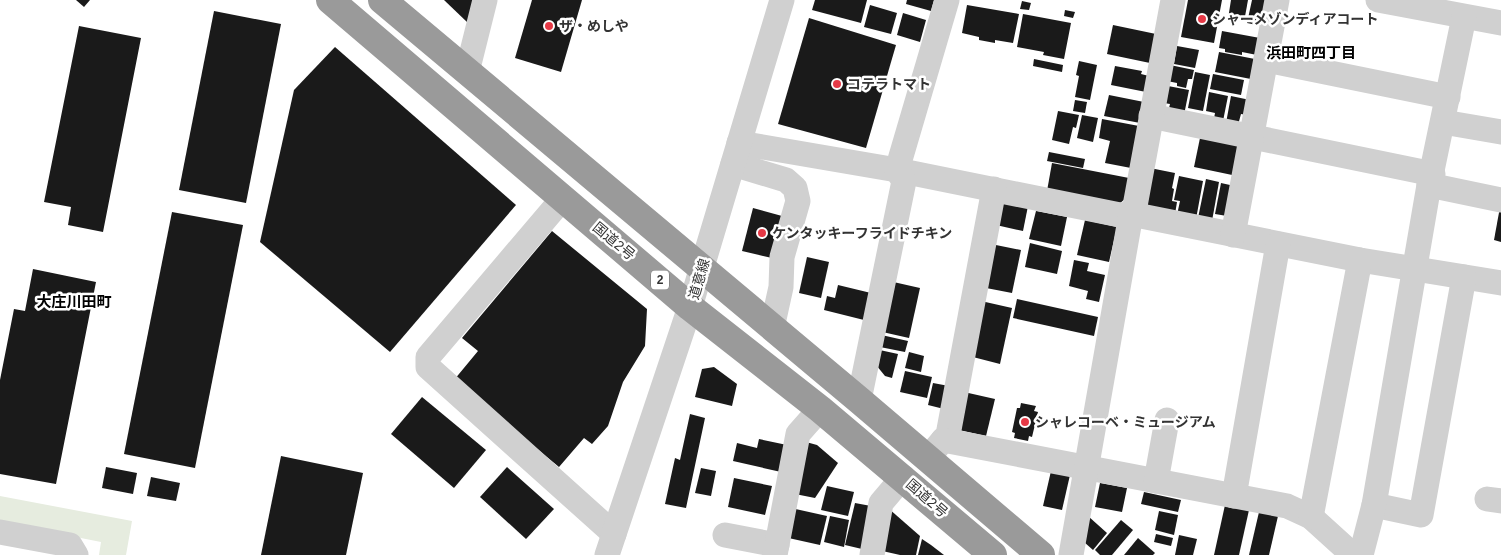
<svg xmlns="http://www.w3.org/2000/svg" width="1501" height="555" font-family="Arial,'Noto Sans JP',sans-serif">
<style>
.green{fill:#e6ecdf}
.building{fill:#1a1a1a}
.lines{fill:none;stroke-linecap:round;stroke-linejoin:round}
.minor{stroke:#d0d0d0;stroke-width:25}
.highway{stroke:#9a9a9a;stroke-width:28}
.poi-dot{fill:#e63946;stroke:#fff;stroke-width:2}
.labels{text-anchor:middle;stroke-width:5;stroke-linejoin:round;paint-order:stroke}
.shield{fill:#fff;stroke:#707070;stroke-width:1}
.shield-label{font-size:12px;font-weight:bold;fill:#333}
.poi-label{font-size:14px;font-weight:bold;fill:#333;stroke:#fff;text-anchor:start}
.street-label{font-size:14px;fill:#333;stroke:#fff}
.neighbourhood-label{font-size:15px;font-weight:bold;fill:#000;stroke:#fff}
</style>
<rect width="100%" height="100%" fill="#fff"/>
<!-- green -->
<polygon class="green" points="0,496 132,521 126,555 99,555 101,542 0,522"/>
<!-- building -->
<g class="building">
<polygon points="76,0 90,0 84,7"/>
<polygon points="444,0 473,0 468,23"/>
<polygon points="532,0 582,0 561,72 515,58"/>
<polygon points="815,0 867,0 861,23 812,10"/>
<polygon points="907,0 934,0 931,11 906,4"/>
<polygon points="1188,0 1222,0 1214,43 1181,37"/>
<polygon points="1231,0 1248,0 1244,22 1228,19"/>
<polygon points="1252,0 1267,0 1262,26 1247,23"/>
<polygon points="1022,1 1031,3 1029,10 1020,9"/>
<polygon points="870,5 897,13 891,34 864,27"/>
<polygon points="967,5 1019,14 1013,43 995,40 995,43 979,40 979,37 962,33"/>
<polygon points="1065,10 1075,12 1073,18 1064,16"/>
<polygon points="214,11 281,24 246,203 179,190"/>
<polygon points="903,13 926,20 920,42 897,35"/>
<polygon points="1023,14 1071,23 1064,59 1043,55 1044,52 1017,47"/>
<polygon points="809,18 896,45 866,148 778,124"/>
<polygon points="1113,25 1156,34 1150,63 1107,54"/>
<polygon points="79,26 141,38 103,232 68,225 71,207 44,202"/>
<polygon points="1222,31 1260,38 1257,55 1242,52 1242,55 1225,52 1225,49 1219,48"/>
<polygon points="1177,46 1199,50 1195,68 1174,64"/>
<polygon points="335,47 516,205 390,352 260,242 294,90"/>
<polygon points="1219,52 1260,60 1256,80 1215,72"/>
<polygon points="1034,59 1063,65 1062,72 1033,66"/>
<polygon points="1079,61 1097,65 1090,100 1075,97 1079,76 1076,75"/>
<polygon points="1170,65 1194,70 1192,79 1188,79 1186,88 1177,86 1177,83 1167,81"/>
<polygon points="1115,66 1142,71 1141,74 1149,76 1146,92 1111,85"/>
<polygon points="1195,72 1210,75 1203,111 1188,108"/>
<polygon points="1213,74 1244,80 1241,95 1210,89"/>
<polygon points="1168,86 1189,90 1184,115 1168,112 1170,104 1164,103"/>
<polygon points="1209,92 1228,96 1222,126 1213,124 1215,113 1206,111"/>
<polygon points="1109,95 1144,102 1140,123 1104,116"/>
<polygon points="1231,96 1250,100 1247,115 1241,114 1238,125 1226,123"/>
<polygon points="1075,100 1087,102 1085,113 1073,111"/>
<polygon points="1058,111 1079,115 1076,128 1073,127 1069,144 1052,140"/>
<polygon points="1082,115 1098,118 1093,142 1077,138"/>
<polygon points="1102,119 1139,126 1131,168 1105,163 1110,141 1099,138"/>
<polygon points="1200,138 1242,146 1237,176 1194,167"/>
<polygon points="1049,152 1085,159 1083,168 1047,161"/>
<polygon points="1052,163 1129,178 1126,198 1118,205 1047,191"/>
<polygon points="1150,168 1175,173 1172,188 1174,189 1172,201 1177,202 1175,214 1142,208"/>
<polygon points="1179,176 1203,181 1196,219 1177,215 1180,201 1174,200"/>
<polygon points="1206,179 1219,182 1212,221 1198,218"/>
<polygon points="1221,183 1239,187 1233,217 1215,214"/>
<polygon points="1001,200 1028,206 1023,231 996,225"/>
<polygon points="1500,207 1501,207 1501,242 1494,240"/>
<polygon points="753,208 782,216 772,258 742,251"/>
<polygon points="1036,211 1067,217 1061,246 1029,239"/>
<polygon points="172,212 243,225 195,468 124,454"/>
<polygon points="1085,220 1117,227 1109,262 1077,255"/>
<polygon points="552,231 647,309 645,346 623,382 608,426 592,444 584,438 559,467 454,380 478,351 462,338"/>
<polygon points="1030,243 1062,251 1057,274 1025,267"/>
<polygon points="991,244 1021,250 1012,293 981,287"/>
<polygon points="807,257 829,262 821,298 799,293"/>
<polygon points="1074,260 1089,263 1087,271 1105,275 1099,302 1086,299 1088,291 1069,286"/>
<polygon points="33,269 96,282 56,484 0,474 0,380 14,309 25,311"/>
<polygon points="889,281 920,288 909,338 878,331"/>
<polygon points="838,285 871,293 864,320 824,310 827,296 835,298"/>
<polygon points="1017,299 1098,317 1094,336 1013,318"/>
<polygon points="981,301 1012,308 1000,364 969,356"/>
<polygon points="877,334 908,341 905,352 875,346"/>
<polygon points="875,349 898,354 892,378 885,376 872,360"/>
<polygon points="909,352 924,356 921,372 905,368"/>
<polygon points="714,367 737,384 732,406 695,397 702,369"/>
<polygon points="905,371 932,377 927,398 900,392"/>
<polygon points="933,383 949,386 944,409 928,405"/>
<polygon points="964,392 995,399 986,436 959,430"/>
<polygon points="422,397 486,450 454,488 391,434"/>
<polygon points="1021,403 1036,406 1034,411 1038,412 1032,437 1029,436 1028,441 1014,438 1015,433 1012,432 1017,408 1020,408"/>
<polygon points="690,414 705,418 686,508 665,504 675,458 680,460"/>
<polygon points="759,439 787,445 781,472 733,461 737,443 757,448"/>
<polygon points="806,442 817,445 838,463 815,498 795,494"/>
<polygon points="281,456 363,473 346,555 261,555"/>
<polygon points="106,467 137,473 133,494 102,488"/>
<polygon points="507,467 554,509 526,539 480,497"/>
<polygon points="701,468 716,471 711,496 695,493"/>
<polygon points="1051,471 1070,475 1062,510 1043,506"/>
<polygon points="151,477 180,483 176,501 147,496"/>
<polygon points="734,478 772,486 765,515 728,507"/>
<polygon points="1100,483 1127,488 1122,512 1095,507"/>
<polygon points="827,486 854,492 848,516 821,510"/>
<polygon points="1144,492 1181,500 1178,512 1141,504"/>
<polygon points="855,503 871,506 862,549 845,545"/>
<polygon points="1225,505 1249,510 1239,555 1214,555"/>
<polygon points="791,508 827,516 820,545 784,537"/>
<polygon points="888,508 920,536 916,555 900,555 878,550"/>
<polygon points="1159,511 1178,515 1174,535 1155,530"/>
<polygon points="1259,512 1278,516 1269,555 1249,555"/>
<polygon points="830,516 849,520 844,547 824,542"/>
<polygon points="1088,516 1107,533 1093,550 1084,542"/>
<polygon points="1121,520 1133,530 1112,555 1100,555 1095,550"/>
<polygon points="1156,534 1173,538 1171,546 1154,542"/>
<polygon points="1179,535 1197,539 1193,555 1175,555"/>
<polygon points="1138,538 1155,553 1153,555 1124,555"/>
<polygon points="922,539 931,545 944,555 918,555"/>
</g>
<g class="lines">
<!-- minor -->
<g class="minor">
<polyline points="1378,0 1501,23"/>
<polyline points="1266,60 1448,97"/>
<polyline points="467,72 485,0"/>
<polyline points="1151,116 1433,174"/>
<polyline points="1443,122 1501,132"/>
<polyline points="739,143 897,170 1120,215 1131,214 1360,260 1501,283"/>
<polyline points="733,164 786,180 795,188 798,201 782,257 781,287 772,328"/>
<polyline points="1429,185 1501,200"/>
<polyline points="563,198 428,357 428,367 614,534"/>
<polyline points="1233,235 1277,0"/>
<polyline points="859,400 904,181 897,170 947,0"/>
<polyline points="943,440 948,435 994,189"/>
<polyline points="928,458 943,440 1287,506 1311,517 1353,555"/>
<polyline points="1156,481 1167,420"/>
<polyline points="1234,496 1278,244"/>
<polyline points="1487,499 1501,501"/>
<polyline points="1374,505 1421,515 1464,277"/>
<polyline points="1311,517 1360,260"/>
<polyline points="0,532 70,545 76,555"/>
<polyline points="725,535 777,545"/>
<polyline points="607,555 690,307 782,0"/>
<polyline points="775,555 798,434 820,409"/>
<polyline points="872,555 881,503 903,477"/>
<polyline points="1071,555 1131,214 1135,206 1173,0"/>
<polyline points="1361,555 1374,505 1429,185 1464,17"/>
</g>
<!-- highway -->
<g class="highway">
<polyline points="330,0 690,307 820,409 993,555"/>
<polyline points="382,0 859,400 1041,555"/>
</g>
</g>
<!-- markers -->
<g class="poi-dot">
<circle cx="1202" cy="19" r="5"/>
<circle cx="549" cy="26" r="5"/>
<circle cx="837" cy="84" r="5"/>
<circle cx="762" cy="233" r="5"/>
<circle cx="1025" cy="422" r="5"/>
</g>
<g class="labels">
<!-- shield labels -->
<rect class="shield" x="651" y="270.5" width="18" height="19" rx="4"/>
<g class="shield-label">
<text x="660" y="284">2</text>
</g>
<!-- poi labels -->
<g class="poi-label">
<text x="1212" y="24">シャーメゾンディアコート</text>
<text x="559" y="31">ザ・めしや</text>
<text x="847" y="89">コテラトマト</text>
<text x="772" y="238">ケンタッキーフライドチキン</text>
<text x="1035" y="427">シャレコーベ・ミュージアム</text>
</g>
<!-- street labels -->
<g class="street-label">
<text transform="translate(614 241) rotate(40)" y="5">国道2号</text>
<text transform="translate(699 279) rotate(-74)" y="5">道意線</text>
<text transform="translate(927 498) rotate(41)" y="5">国道2号</text>
</g>
<!-- neighbourhood labels -->
<g class="neighbourhood-label">
<text x="1311" y="58">浜田町四丁目</text>
<text x="74" y="307">大庄川田町</text>
</g>
</g>
</svg>
